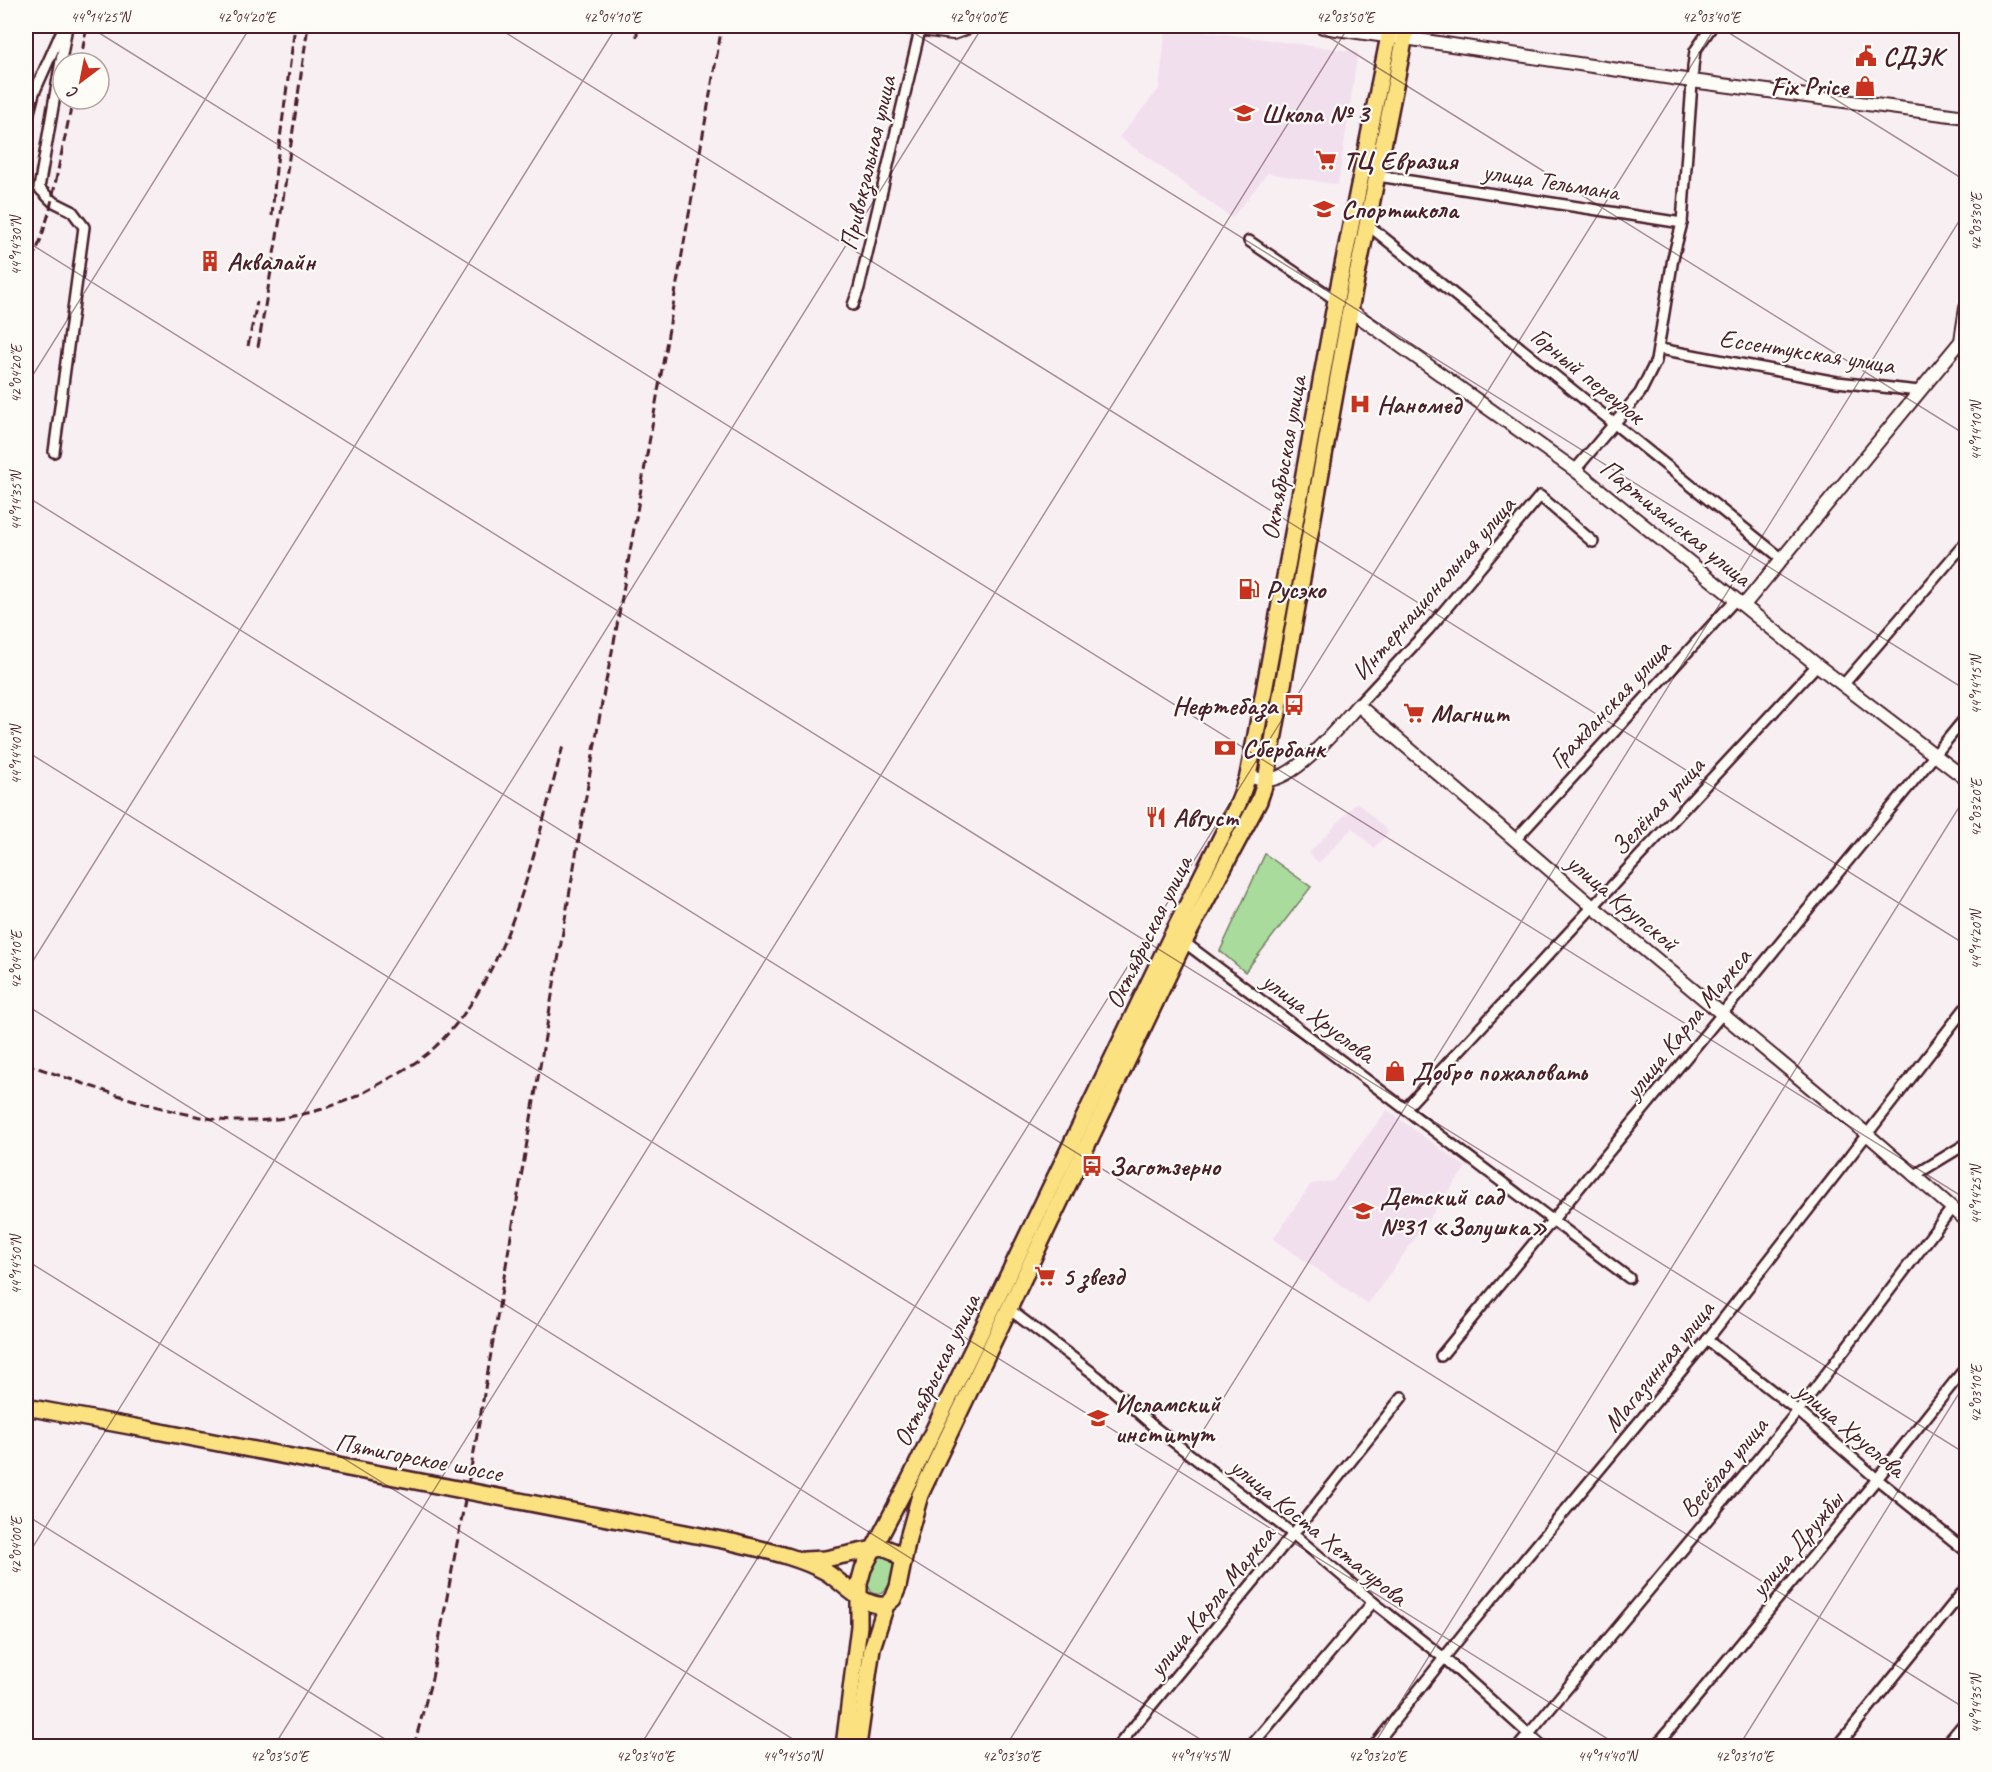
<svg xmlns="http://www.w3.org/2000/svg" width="1992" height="1772" font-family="Caveat,sans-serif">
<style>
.built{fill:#f2dfee}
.green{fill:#a8db9c;stroke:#797d64;stroke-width:1.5}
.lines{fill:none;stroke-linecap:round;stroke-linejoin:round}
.minor-casing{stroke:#4a1f2b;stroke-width:14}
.tertiary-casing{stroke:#4a1f2b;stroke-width:16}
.secondary-casing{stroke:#4a1f2b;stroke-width:18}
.primary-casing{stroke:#4a1f2b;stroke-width:20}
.minor{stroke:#fdfcf7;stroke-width:9}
.tertiary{stroke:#fdfcf7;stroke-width:12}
.secondary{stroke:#fdfcf7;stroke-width:14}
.primary{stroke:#fbe180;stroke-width:15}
.rail{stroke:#4a1f2b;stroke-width:3;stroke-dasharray:9 4.5;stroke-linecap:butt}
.primary-bridge-casing{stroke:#4a1f2b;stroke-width:20;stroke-linecap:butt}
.primary-bridge{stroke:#fbe180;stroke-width:15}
.ticks{fill:none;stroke:#4a1f2b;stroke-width:1.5;stroke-opacity:0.45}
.labels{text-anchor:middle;stroke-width:4.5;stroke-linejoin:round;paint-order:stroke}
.poi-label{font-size:26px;font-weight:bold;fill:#4a1f2b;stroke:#fdfcf7;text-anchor:start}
.street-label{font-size:26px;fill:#4a1f2b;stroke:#fdfcf7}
.neatline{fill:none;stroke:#4a1f2b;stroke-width:2}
.ticks-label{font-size:15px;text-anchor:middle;fill:#4a1f2b}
</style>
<rect width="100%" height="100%" fill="#f8eff3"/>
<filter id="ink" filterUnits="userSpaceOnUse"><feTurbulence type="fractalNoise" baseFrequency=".0167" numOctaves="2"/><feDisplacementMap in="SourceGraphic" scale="12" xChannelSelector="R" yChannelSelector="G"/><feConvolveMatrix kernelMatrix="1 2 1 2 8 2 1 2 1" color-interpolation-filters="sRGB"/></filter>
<g filter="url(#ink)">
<!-- built -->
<g class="built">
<polygon points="1166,26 1358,52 1338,185 1268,173 1232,218 1119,137 1159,89"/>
<polygon points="1357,802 1389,832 1374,848 1352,828 1319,863 1309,853"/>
<polygon points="1387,1110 1466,1167 1368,1304 1273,1239 1311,1184 1333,1181"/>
</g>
<!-- green -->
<g class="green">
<polygon points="1265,854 1311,887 1245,972 1220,951"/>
<path d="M884,1554L894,1562C894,1574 888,1599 872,1593L868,1585L875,1559Z"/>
</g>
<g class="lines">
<defs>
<g id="minor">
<polyline points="1693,67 1695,51 1712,26"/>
<polyline points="26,124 34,93 64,26"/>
<polyline points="1378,176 1682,223"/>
<polyline points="1368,225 1781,558"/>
<polyline points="1249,241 1336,300"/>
<polyline points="853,305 859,288 920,30"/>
<polyline points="1660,349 1837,382 1919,391"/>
<polyline points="54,452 84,227 72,211 52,201 39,188 67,26"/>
<polyline points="1575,470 1640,393 1656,361 1673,258 1682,223 1693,69"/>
<polyline points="1843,685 1966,542"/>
<polyline points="1358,705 1428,630 1540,496 1593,542"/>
<polyline points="1515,840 1736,599"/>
<polyline points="1184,942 1629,1278"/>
<polyline points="1406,1108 1817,665"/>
<polyline points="1915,1175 1966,1144"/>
<polyline points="1009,1309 1098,1377 1153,1426 1293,1534 1373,1602 1444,1658 1542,1746"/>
<polyline points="1707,1340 1798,1411 1877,1479 1966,1551"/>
<polyline points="1441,1356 1966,717"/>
<polyline points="1118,1746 1293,1534 1402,1397"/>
<polyline points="1251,1746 1373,1602"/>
<polyline points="1374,1746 1467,1629 1707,1340 1966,1007"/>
<polyline points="1519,1746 1798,1411 1952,1208"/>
<polyline points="1656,1746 1877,1479 1966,1367"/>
<polyline points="1838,1746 1966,1588"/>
<polyline points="1945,1746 1966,1721"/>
</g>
<g id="tertiary">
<polyline points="897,26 953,33 972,26"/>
<polyline points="1405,38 1692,81 1966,117"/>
<polyline points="1350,310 1575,470 1817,665 1966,779"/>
<polyline points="1744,605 1961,341 1966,308"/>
<path d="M1248,776C1254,777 1261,781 1267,780C1298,778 1338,727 1358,705L1592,906L1868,1135L1966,1220"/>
</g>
<polyline id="secondary" points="1323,26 1400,37"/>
<g id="primary">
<polyline points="26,1407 146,1429"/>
<path d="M732,1542C763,1550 797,1556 826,1572C844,1583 863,1608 886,1605"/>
<polyline points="804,1560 825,1559 883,1547 893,1551 903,1560"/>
<polyline points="844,1746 859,1626 859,1584 863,1569 911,1477 1170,939 1238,804 1248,776 1255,740 1336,300 1391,26"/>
<polyline points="858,1746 872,1648 886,1605 893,1599 898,1587 908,1538 920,1495 1184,942 1259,801 1266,780 1350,310 1407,26"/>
</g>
</defs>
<!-- minor casing -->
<use href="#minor" class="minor-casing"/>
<!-- tertiary casing -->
<use href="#tertiary" class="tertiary-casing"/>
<!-- secondary casing -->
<use href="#secondary" class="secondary-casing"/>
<!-- primary casing -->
<use href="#primary" class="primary-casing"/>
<!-- minor -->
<use href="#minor" class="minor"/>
<!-- tertiary -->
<use href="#tertiary" class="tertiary"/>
<!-- secondary -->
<use href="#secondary" class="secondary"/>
<!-- primary -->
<use href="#primary" class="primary"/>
<!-- rail -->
<g class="rail">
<polyline points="637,37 637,26"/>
<polyline points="80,63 87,26"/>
<polyline points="272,216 276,169 295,26"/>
<polyline points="26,272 40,242 49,213 73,99"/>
<polyline points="248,346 257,302"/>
<polyline points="258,347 281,213 308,26"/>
<path d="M26,1064C86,1084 150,1109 213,1119C261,1126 319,1115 363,1093C386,1080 416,1065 435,1047C513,972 535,846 563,746"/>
<polyline points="414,1746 432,1678 476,1441 604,691 615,637 722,26"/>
</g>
<defs>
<polyline id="primary-bridge" points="146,1429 732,1542"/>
</defs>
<!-- primary-bridge casing -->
<use href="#primary-bridge" class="primary-bridge-casing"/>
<!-- primary-bridge -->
<use href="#primary-bridge" class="primary-bridge"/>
</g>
</g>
<!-- ticks -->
<path class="ticks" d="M88,26L1966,1199M495,26L1966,945M903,26L1966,690M1311,26L1966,435M1718,26L1966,181M26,241L1966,1454M26,386L251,26M26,496L1966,1709M26,751L1619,1746M26,972L617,26M26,1005L1211,1746M26,1260L804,1746M26,1515L396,1746M26,1558L983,26M274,1746L1349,26M640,1746L1716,26M1006,1746L1966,210M1373,1746L1966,796M1739,1746L1966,1382"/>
<!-- icons -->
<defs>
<symbol id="civic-bare" viewBox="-9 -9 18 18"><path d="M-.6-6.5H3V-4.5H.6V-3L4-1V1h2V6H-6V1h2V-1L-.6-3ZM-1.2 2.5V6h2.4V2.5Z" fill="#c8321e" stroke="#fdfcf7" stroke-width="2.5" paint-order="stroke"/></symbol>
<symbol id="shop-bare" viewBox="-9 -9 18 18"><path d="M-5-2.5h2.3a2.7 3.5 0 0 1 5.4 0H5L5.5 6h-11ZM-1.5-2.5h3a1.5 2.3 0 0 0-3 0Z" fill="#c8321e" stroke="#fdfcf7" stroke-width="2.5" paint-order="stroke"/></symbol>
<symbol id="school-bare" viewBox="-9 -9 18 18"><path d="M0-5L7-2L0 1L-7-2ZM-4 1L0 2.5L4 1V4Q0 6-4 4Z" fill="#c8321e" stroke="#fdfcf7" stroke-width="2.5" paint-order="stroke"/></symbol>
<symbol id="supermarket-bare" viewBox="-9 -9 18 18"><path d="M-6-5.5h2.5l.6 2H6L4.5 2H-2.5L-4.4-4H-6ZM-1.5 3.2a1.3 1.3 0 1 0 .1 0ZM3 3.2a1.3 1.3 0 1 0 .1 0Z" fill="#c8321e" stroke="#fdfcf7" stroke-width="2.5" paint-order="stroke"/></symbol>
<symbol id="building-bare" viewBox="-9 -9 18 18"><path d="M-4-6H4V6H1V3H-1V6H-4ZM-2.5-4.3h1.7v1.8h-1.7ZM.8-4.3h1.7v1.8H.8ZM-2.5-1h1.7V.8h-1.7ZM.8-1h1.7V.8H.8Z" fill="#c8321e" stroke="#fdfcf7" stroke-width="2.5" paint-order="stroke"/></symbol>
<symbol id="hospital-bare" viewBox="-9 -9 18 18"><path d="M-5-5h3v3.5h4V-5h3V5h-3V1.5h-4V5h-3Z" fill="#c8321e" stroke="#fdfcf7" stroke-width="2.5" paint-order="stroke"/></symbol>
<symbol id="fuel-bare" viewBox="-9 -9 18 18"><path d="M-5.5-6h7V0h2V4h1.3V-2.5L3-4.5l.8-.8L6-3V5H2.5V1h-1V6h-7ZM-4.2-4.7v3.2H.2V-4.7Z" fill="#c8321e" stroke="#fdfcf7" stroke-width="2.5" paint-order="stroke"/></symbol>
<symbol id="bus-bare" viewBox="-9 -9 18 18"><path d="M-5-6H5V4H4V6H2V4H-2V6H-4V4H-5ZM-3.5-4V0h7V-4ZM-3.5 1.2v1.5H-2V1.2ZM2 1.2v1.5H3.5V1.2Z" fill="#c8321e" stroke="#fdfcf7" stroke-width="2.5" paint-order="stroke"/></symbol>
<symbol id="bank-bare" viewBox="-9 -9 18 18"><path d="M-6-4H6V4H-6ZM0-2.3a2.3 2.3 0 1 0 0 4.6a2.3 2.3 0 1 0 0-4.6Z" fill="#c8321e" stroke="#fdfcf7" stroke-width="2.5" paint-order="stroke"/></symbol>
<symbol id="restaurant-bare" viewBox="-9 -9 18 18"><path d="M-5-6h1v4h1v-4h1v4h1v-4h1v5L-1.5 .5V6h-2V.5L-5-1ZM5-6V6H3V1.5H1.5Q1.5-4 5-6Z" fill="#c8321e" stroke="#fdfcf7" stroke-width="2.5" paint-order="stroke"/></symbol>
<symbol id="university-bare" viewBox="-9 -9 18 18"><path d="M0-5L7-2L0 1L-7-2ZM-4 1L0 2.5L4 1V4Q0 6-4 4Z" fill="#c8321e" stroke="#fdfcf7" stroke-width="2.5" paint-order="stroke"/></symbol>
</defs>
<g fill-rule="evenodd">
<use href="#civic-bare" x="1851" y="41" width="30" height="30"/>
<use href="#shop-bare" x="1850" y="71" width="30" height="30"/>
<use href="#school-bare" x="1229" y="98" width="30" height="30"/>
<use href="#supermarket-bare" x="1311" y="145" width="30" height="30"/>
<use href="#school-bare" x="1309" y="194" width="30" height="30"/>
<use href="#building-bare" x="195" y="246" width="30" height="30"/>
<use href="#hospital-bare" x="1345" y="389" width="30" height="30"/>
<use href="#fuel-bare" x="1234" y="574" width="30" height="30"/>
<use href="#bus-bare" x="1279" y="690" width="30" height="30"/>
<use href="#supermarket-bare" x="1399" y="698" width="30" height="30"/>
<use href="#bank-bare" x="1210" y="733" width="30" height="30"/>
<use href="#restaurant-bare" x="1141" y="802" width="30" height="30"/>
<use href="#shop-bare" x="1380" y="1056" width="30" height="30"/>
<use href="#bus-bare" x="1077" y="1151" width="30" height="30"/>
<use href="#school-bare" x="1348" y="1196" width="30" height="30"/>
<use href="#supermarket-bare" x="1030" y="1261" width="30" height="30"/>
<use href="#university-bare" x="1083" y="1403" width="30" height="30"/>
</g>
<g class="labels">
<!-- poi labels -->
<g class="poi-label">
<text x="1883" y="65">СДЭК</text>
<text x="1848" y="95" text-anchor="end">Fix Price</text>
<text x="1261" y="122">Школа № 3</text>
<text x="1343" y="169">ТЦ Евразия</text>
<text x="1341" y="218">Спортшкола</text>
<text x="227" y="270">Аквалайн</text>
<text x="1377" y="413">Наномед</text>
<text x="1266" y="598">Русэко</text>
<text x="1277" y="714" text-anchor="end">Нефтебаза</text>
<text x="1431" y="722">Магнит</text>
<text x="1242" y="757">Сбербанк</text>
<text x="1173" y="826">Август</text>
<text x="1412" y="1080">Добро пожаловать</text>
<text x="1109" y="1175">Заготзерно</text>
<text x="1380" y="1205">Детский сад<tspan x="1380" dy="30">№31 «Золушка»</tspan></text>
<text x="1062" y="1285">5 звезд</text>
<text x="1115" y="1412">Исламский<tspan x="1115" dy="30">институт</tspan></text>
</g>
<!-- street labels -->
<g class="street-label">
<text transform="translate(867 163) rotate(-77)" y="9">Привокзальная улица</text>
<text transform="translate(1551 181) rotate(9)" y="9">улица Тельмана</text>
<text transform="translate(1807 351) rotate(9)" y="9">Ессентукская улица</text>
<text transform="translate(1588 375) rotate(39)" y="9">Горный переулок</text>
<text transform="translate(1283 458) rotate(-80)" y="9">Октябрьская улица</text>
<text transform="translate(1676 522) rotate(39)" y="9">Партизанская улица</text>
<text transform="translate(1433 588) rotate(-49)" y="9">Интернациональная улица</text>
<text transform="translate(1609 704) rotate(-47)" y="9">Гражданская улица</text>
<text transform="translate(1657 806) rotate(-47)" y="9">Зелёная улица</text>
<text transform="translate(1623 902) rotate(40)" y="9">улица Крупской</text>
<text transform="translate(1148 932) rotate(-64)" y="9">Октябрьская улица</text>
<text transform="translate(1319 1017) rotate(37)" y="9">улица Хруслова</text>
<text transform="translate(1687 1023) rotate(-51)" y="9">улица Карла Маркса</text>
<text transform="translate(1658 1366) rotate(-51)" y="9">Магазинная улица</text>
<text transform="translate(936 1370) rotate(-64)" y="9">Октябрьская улица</text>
<text transform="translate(1851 1429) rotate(40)" y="9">улица Хруслова</text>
<text transform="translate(419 1457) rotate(11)" y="9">Пятигорское шоссе</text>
<text transform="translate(1723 1467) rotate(-50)" y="9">Весёлая улица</text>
<text transform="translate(1319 1531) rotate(39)" y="9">улица Коста Хетагурова</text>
<text transform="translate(1796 1544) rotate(-50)" y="9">улица Дружбы</text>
<text transform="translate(1211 1601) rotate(-51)" y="9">улица Карла Маркса</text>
</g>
</g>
<!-- margin -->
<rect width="1992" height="1772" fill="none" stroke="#fdfcf7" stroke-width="66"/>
<!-- north arrow -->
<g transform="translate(81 81) rotate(212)"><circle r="28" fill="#fdfcf7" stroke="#b5a4a5" stroke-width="1.5"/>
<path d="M0-4.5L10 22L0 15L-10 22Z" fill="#c8321e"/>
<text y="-9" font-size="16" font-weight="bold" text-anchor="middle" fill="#4a1f2b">С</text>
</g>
<rect x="33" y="33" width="1926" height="1706" class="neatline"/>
<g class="ticks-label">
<text x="100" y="22">44°14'25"N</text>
<text x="246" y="22">42°04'20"E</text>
<text x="612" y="22">42°04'10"E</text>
<text x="978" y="22">42°04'00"E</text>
<text x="1345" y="22">42°03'50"E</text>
<text x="1711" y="22">42°03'40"E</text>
<text transform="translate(1976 222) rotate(-90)" y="5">42°03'30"E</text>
<text transform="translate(16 246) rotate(-90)" y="5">44°14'30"N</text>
<text transform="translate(16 374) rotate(-90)" y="5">42°04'20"E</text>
<text transform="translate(1976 431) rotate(-90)" y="5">44°14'10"N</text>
<text transform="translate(16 501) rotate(-90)" y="5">44°14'35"N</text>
<text transform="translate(1976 685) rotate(-90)" y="5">44°14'15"N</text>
<text transform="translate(16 755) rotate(-90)" y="5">44°14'40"N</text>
<text transform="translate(1976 808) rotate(-90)" y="5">42°03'20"E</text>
<text transform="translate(1976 940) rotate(-90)" y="5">44°14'20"N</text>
<text transform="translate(16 960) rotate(-90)" y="5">42°04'10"E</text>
<text transform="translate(1976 1195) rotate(-90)" y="5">44°14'25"N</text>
<text transform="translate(16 1265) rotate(-90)" y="5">44°14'50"N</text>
<text transform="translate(1976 1394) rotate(-90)" y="5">42°03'10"E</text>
<text transform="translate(16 1546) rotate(-90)" y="5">42°04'00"E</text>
<text transform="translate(1976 1704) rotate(-90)" y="5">44°14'35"N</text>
<text x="279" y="1761">42°03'50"E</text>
<text x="645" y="1761">42°03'40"E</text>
<text x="792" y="1761">44°14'50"N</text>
<text x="1011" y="1761">42°03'30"E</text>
<text x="1199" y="1761">44°14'45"N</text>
<text x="1377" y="1761">42°03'20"E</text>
<text x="1607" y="1761">44°14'40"N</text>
<text x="1744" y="1761">42°03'10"E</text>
</g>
</svg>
